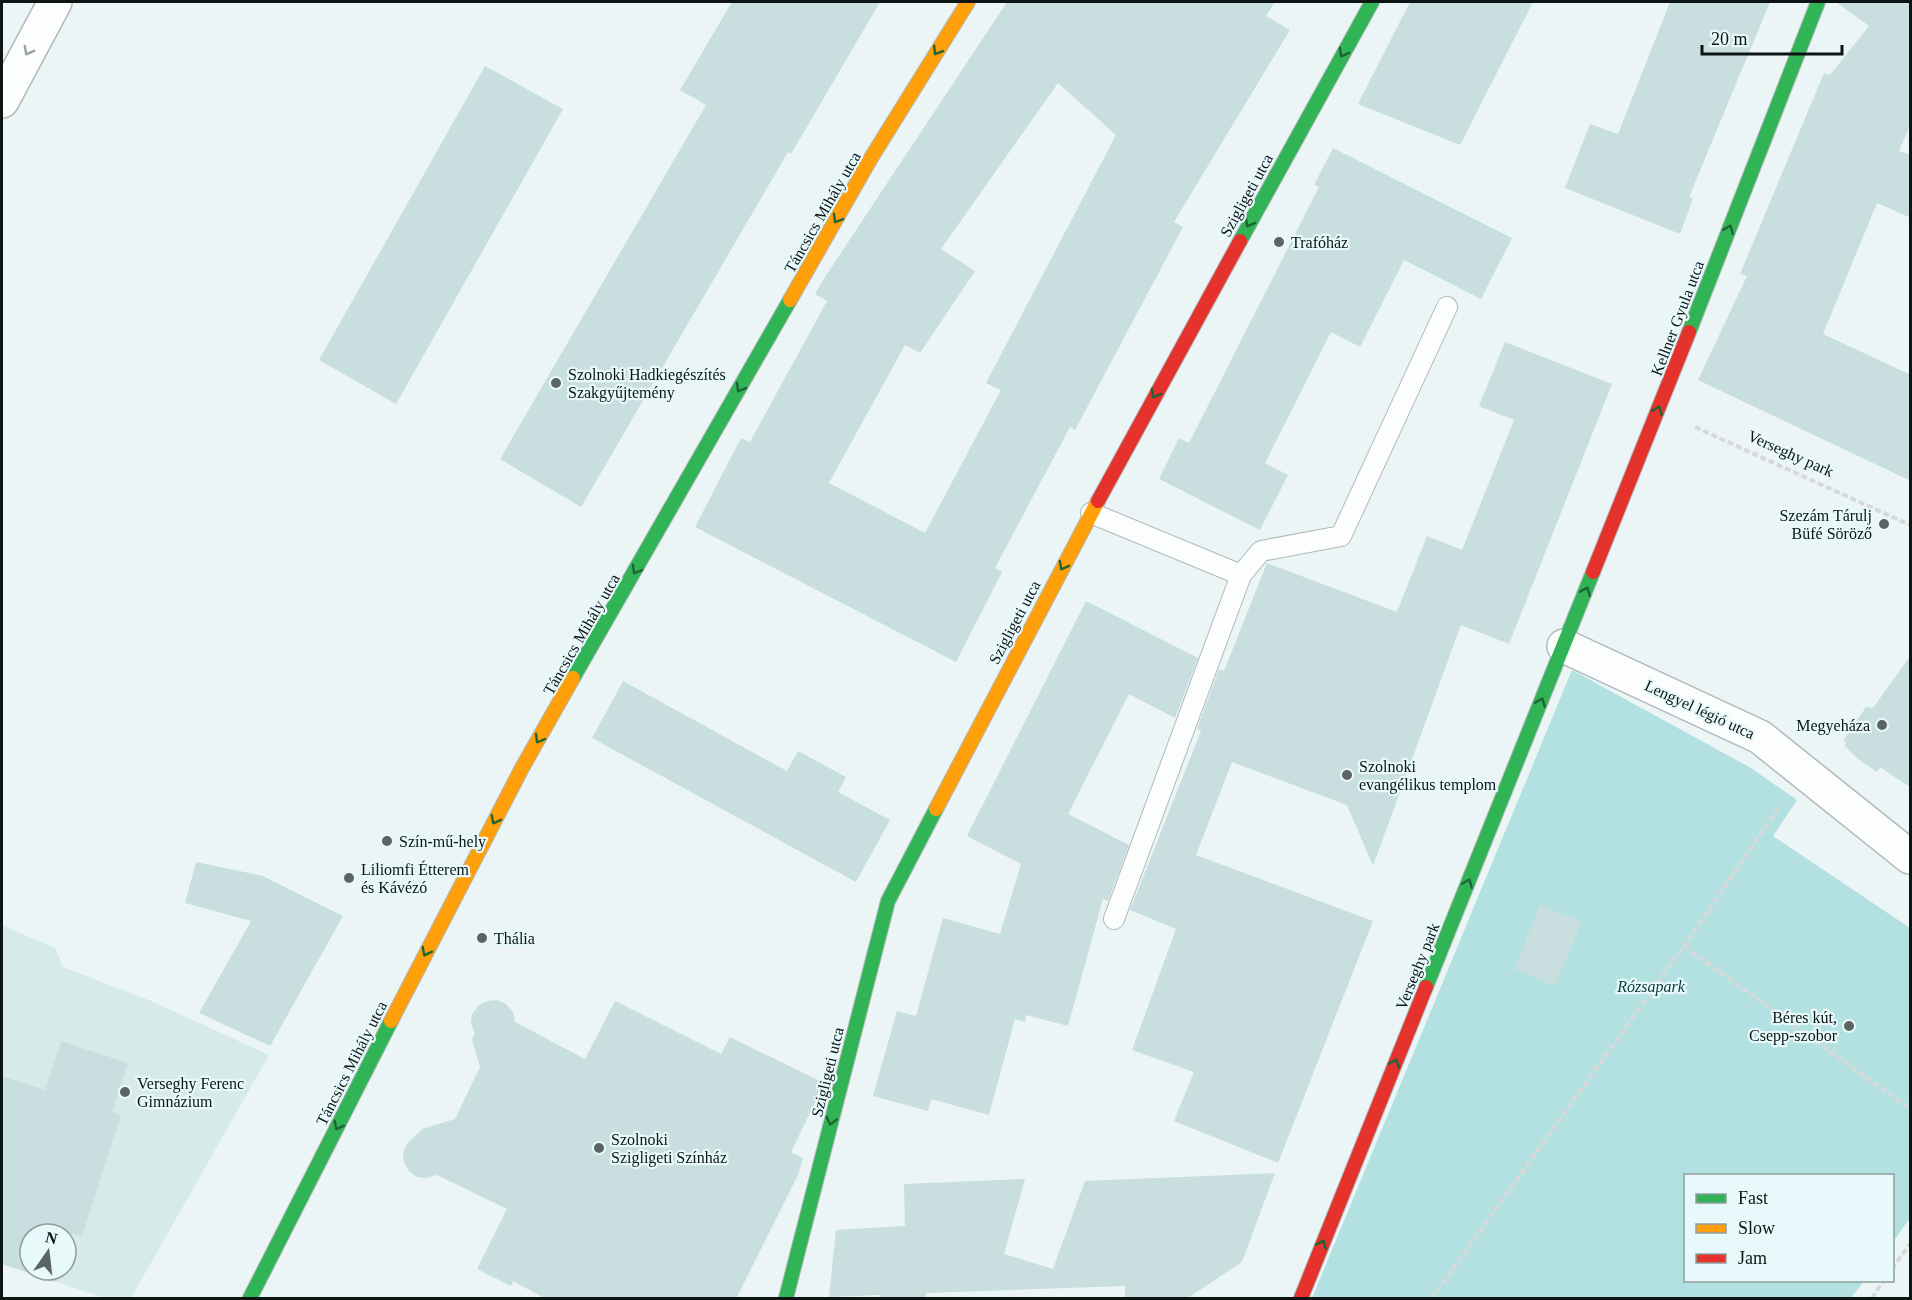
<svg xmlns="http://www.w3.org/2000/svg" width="1912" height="1300" font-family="Georgia,serif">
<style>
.built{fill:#d6eaea;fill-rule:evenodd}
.green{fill:#b3e1e2}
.building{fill:#c8dedf;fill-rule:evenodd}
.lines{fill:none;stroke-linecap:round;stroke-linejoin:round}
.lane-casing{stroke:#b1b8b9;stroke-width:22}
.street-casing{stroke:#b1b8b9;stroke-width:36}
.fast-casing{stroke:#b1b8b9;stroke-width:16}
.slow-casing{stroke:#b1b8b9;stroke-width:16}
.jam-casing{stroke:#b1b8b9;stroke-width:16}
.path{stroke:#d7d9d9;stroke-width:4;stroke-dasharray:6 3;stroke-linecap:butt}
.lane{stroke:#fcfefe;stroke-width:20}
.street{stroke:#fcfefe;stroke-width:33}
.fast{stroke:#30b455;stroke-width:14}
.slow{stroke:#ff9f0a;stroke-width:14}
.jam{stroke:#e5322d;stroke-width:14}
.oneway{stroke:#9ca0a0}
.oneway2{stroke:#1e6434}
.poi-dot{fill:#5b6363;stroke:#e7f9fa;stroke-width:2}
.labels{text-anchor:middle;stroke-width:4.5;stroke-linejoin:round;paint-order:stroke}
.street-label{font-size:16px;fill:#0d1414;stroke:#e7f9fa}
.poi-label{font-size:16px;fill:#0d1414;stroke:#e7f9fa;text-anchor:start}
.park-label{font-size:16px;font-style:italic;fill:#0b393a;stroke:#e7f9fa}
</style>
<rect width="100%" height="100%" fill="#ebf5f6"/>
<!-- built -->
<path class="built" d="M2,925L55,948L63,967L151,1001L269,1055L131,1298H105L2,1264ZM30,1234H66V1270H30Z"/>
<!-- green -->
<polygon class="green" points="1572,670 1751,768 1797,800 1773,836 1910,928 1910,1218 1893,1242 1892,1176 1686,1176 1686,1280 1864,1281 1851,1298 1312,1298"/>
<!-- building -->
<g class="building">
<polygon points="732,2 880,2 791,154 788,152 581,507 500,459 706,105 680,90"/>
<path d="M1007,2H1275L1266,16L1290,30L1174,222L1183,227L1075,430L1070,427L995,568L1002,572L956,662L695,527L741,438L750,442L827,301L815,294L823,280ZM1058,83L1116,135L986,383L1001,390L925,533L829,483L905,345L920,353L975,271L941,249Z"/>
<polygon points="1410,2 1533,2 1460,145 1358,104"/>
<polygon points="1670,2 1770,2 1689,197 1693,199 1680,234 1565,188 1590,124 1618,134"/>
<polygon points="1836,2 1911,2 1911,123 1899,151 1911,155 1911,218 1877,203 1823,334 1911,375 1911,481 1698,380 1747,276 1740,274 1824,73 1830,75 1869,26"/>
<polygon points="485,66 563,109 396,404 319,360"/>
<polygon points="1333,148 1512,238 1481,299 1404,260 1360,347 1331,332 1265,463 1288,475 1260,530 1159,479 1179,438 1189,443 1319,187 1314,185"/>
<polygon points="1505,342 1612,384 1509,644 1461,625 1373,866 1347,805 1232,762 1196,855 1373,921 1278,1163 1174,1121 1194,1072 1132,1050 1176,929 1130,910 1201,731 1197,729 1219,669 1224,671 1267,563 1397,612 1427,536 1462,550 1514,420 1479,406"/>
<polygon points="1086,601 1198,658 1175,718 1129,694 1068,814 1129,845 1108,901 1103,899 1068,1026 1026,1015 1025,1022 1015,1019 989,1115 931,1099 928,1111 873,1096 897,1011 916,1016 943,918 1000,934 1021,864 967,836"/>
<polygon points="1911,655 1911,788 1880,767 1877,772 1858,759 1844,745 1846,743 1843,741 1866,707 1873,708"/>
<polygon points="623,681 787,771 798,751 846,777 838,792 890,820 856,882 592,738"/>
<polygon points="196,862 263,876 343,916 270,1046 199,1013 251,921 185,903"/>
<polygon points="1540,905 1582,921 1555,986 1514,969"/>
<polygon points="497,1000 506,1004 513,1012 515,1022 585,1059 615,1001 721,1054 730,1037 822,1082 820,1092 791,1152 803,1158 798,1175 736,1299 546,1299 513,1281 511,1286 477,1269 507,1209 437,1175 427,1178 417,1177 409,1171 404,1163 403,1153 407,1144 422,1129 455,1119 480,1067 472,1040 475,1033 471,1024 472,1014 479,1005 487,1001"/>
<polygon points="61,1041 128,1063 112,1112 121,1115 82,1236 72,1234 66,1253 66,1234 30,1234 30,1270 61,1270 57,1282 2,1264 2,1076 45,1090"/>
<polygon points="1275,1173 1242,1262 1186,1299 1125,1299 1125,1286 926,1293 926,1299 880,1299 880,1295 829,1297 836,1230 905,1226 904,1184 1025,1179 1004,1254 1053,1269 1085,1181"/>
</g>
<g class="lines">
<defs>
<g id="lane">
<polyline points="1091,513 1241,575"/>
<polyline points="1114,919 1241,575 1261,551 1341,536 1447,307"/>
</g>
<g id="street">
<polyline points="2,101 55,2"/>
<polyline points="1564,646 1760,737 1910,857"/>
</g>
<g id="fast">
<polyline points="1240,241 1372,2"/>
<polyline points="1689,332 1818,2"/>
<polyline points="573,678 790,300"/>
<polyline points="1426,987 1593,572"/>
<polyline points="250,1298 391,1021"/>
<polyline points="786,1298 888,901 936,809"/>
</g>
<g id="slow">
<polyline points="790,300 871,158 968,2"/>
<polyline points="936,809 1098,501"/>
<polyline points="391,1021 522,768 573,678"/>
</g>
<g id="jam">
<polyline points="1098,501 1240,241"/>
<polyline points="1593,572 1689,332"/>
<polyline points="1301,1298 1426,987"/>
</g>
</defs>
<!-- lane casing -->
<use href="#lane" class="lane-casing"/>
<!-- street casing -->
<use href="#street" class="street-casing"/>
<!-- fast casing -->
<use href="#fast" class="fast-casing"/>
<!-- slow casing -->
<use href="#slow" class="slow-casing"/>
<!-- jam casing -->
<use href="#jam" class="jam-casing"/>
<!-- path -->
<g class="path">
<polyline points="1695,427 1910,525"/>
<polyline points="1684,946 1910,1109"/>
<polyline points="1892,1269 1910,1244"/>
<polyline points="1432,1298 1684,946 1781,804"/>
<polyline points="1872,1298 1884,1280"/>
</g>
<!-- lane -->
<use href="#lane" class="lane"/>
<!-- street -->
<use href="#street" class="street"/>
<!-- fast -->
<use href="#fast" class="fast"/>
<!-- slow -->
<use href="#slow" class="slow"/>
<!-- jam -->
<use href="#jam" class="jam"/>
</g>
<!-- one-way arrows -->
<defs><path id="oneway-chevron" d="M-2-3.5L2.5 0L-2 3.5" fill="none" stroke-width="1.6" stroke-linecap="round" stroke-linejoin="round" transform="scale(1.5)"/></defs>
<use class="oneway" href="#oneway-chevron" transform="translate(28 51) rotate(118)"/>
<g class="oneway2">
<use href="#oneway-chevron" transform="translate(937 51) rotate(122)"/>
<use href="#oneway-chevron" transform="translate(1343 53) rotate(119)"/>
<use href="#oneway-chevron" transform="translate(837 219) rotate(120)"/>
<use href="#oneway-chevron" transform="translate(1249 223) rotate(119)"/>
<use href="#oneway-chevron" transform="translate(1729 229) rotate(-69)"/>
<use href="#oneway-chevron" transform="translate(740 388) rotate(120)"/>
<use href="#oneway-chevron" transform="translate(1155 394) rotate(119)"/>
<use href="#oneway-chevron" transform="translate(1658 410) rotate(-68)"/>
<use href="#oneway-chevron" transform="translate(1063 566) rotate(118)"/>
<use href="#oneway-chevron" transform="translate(636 570) rotate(120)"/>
<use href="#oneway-chevron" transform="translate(1586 591) rotate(-68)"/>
<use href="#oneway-chevron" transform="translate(1541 702) rotate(-68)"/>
<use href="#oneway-chevron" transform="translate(539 739) rotate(120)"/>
<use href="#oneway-chevron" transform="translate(495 820) rotate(118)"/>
<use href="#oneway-chevron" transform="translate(1468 883) rotate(-68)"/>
<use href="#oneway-chevron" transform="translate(426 952) rotate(117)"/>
<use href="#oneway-chevron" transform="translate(1395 1063) rotate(-68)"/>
<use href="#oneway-chevron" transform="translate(831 1121) rotate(104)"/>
<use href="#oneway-chevron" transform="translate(338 1126) rotate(117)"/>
<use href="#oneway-chevron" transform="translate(1322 1244) rotate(-68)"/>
</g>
<!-- markers -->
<g class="poi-dot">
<circle cx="1279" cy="242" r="6"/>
<circle cx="556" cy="383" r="6"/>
<circle cx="1884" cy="524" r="6"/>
<circle cx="1882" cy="725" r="6"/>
<circle cx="1347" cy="775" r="6"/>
<circle cx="387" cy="841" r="6"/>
<circle cx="349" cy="878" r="6"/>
<circle cx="482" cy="938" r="6"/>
<circle cx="1849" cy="1026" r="6"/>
<circle cx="125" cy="1092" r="6"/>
<circle cx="599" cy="1148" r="6"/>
</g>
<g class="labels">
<!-- street labels -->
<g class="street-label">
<text transform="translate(1246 195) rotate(-61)" y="6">Szigligeti utca</text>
<text transform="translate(822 212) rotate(-60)" y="6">Táncsics Mihály utca</text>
<text transform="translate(1677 318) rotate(-69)" y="6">Kellner Gyula utca</text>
<text transform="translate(1791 453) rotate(24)" y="6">Verseghy park</text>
<text transform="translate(1014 622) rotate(-62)" y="6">Szigligeti utca</text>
<text transform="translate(581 634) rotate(-60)" y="6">Táncsics Mihály utca</text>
<text transform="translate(1700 709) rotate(25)" y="6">Lengyel légió utca</text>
<text transform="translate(1417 966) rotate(-68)" y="6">Verseghy park</text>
<text transform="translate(351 1063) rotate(-63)" y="6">Táncsics Mihály utca</text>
<text transform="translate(827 1072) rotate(-76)" y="6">Szigligeti utca</text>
</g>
<!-- poi labels -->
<g class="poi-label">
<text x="1291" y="248">Trafóház</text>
<text x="568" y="380">Szolnoki Hadkiegészítés<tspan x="568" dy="18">Szakgyűjtemény</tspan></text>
<text x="1872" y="521" text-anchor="end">Szezám Tárulj<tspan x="1872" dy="18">Büfé Söröző</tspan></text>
<text x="1870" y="731" text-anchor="end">Megyeháza</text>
<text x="1359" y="772">Szolnoki<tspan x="1359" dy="18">evangélikus templom</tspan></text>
<text x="399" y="847">Szín-mű-hely</text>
<text x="361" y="875">Liliomfi Étterem<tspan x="361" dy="18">és Kávézó</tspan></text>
<text x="494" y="944">Thália</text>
<text x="1837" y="1023" text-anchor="end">Béres kút,<tspan x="1837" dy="18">Csepp-szobor</tspan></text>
<text x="137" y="1089">Verseghy Ferenc<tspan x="137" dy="18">Gimnázium</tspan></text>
<text x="611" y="1145">Szolnoki<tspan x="611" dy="18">Szigligeti Színház</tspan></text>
</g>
<!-- park labels -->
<g class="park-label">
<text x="1651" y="992">Rózsapark</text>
</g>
</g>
<!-- border -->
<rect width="1912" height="1300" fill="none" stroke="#0d1414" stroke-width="6"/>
<!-- legend -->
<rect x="1684" y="1174" width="210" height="108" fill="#e7f9fa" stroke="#909d9e" stroke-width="1.5"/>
<rect x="1696" y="1194" width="30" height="9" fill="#30b455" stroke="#909d9e" stroke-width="1.5"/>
<text x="1738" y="1204" font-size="18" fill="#0d1414">Fast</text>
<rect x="1696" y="1224" width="30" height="9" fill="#ff9f0a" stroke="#909d9e" stroke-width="1.5"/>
<text x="1738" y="1234" font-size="18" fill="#0d1414">Slow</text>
<rect x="1696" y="1254" width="30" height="9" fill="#e5322d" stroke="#909d9e" stroke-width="1.5"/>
<text x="1738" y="1264" font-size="18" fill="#0d1414">Jam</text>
<!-- north arrow -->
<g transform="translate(48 1252) rotate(14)"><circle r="28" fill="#e7f9fa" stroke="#909d9e" stroke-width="1.5"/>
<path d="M0-4.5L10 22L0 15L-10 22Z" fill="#5b6363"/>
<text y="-9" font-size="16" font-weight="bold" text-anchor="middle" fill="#0d1414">N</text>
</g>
<!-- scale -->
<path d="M1702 45v9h140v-9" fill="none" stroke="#0d1414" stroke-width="3"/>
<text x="1711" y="45" font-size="18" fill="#0d1414" stroke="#e7f9fa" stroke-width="4.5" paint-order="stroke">20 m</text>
</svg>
